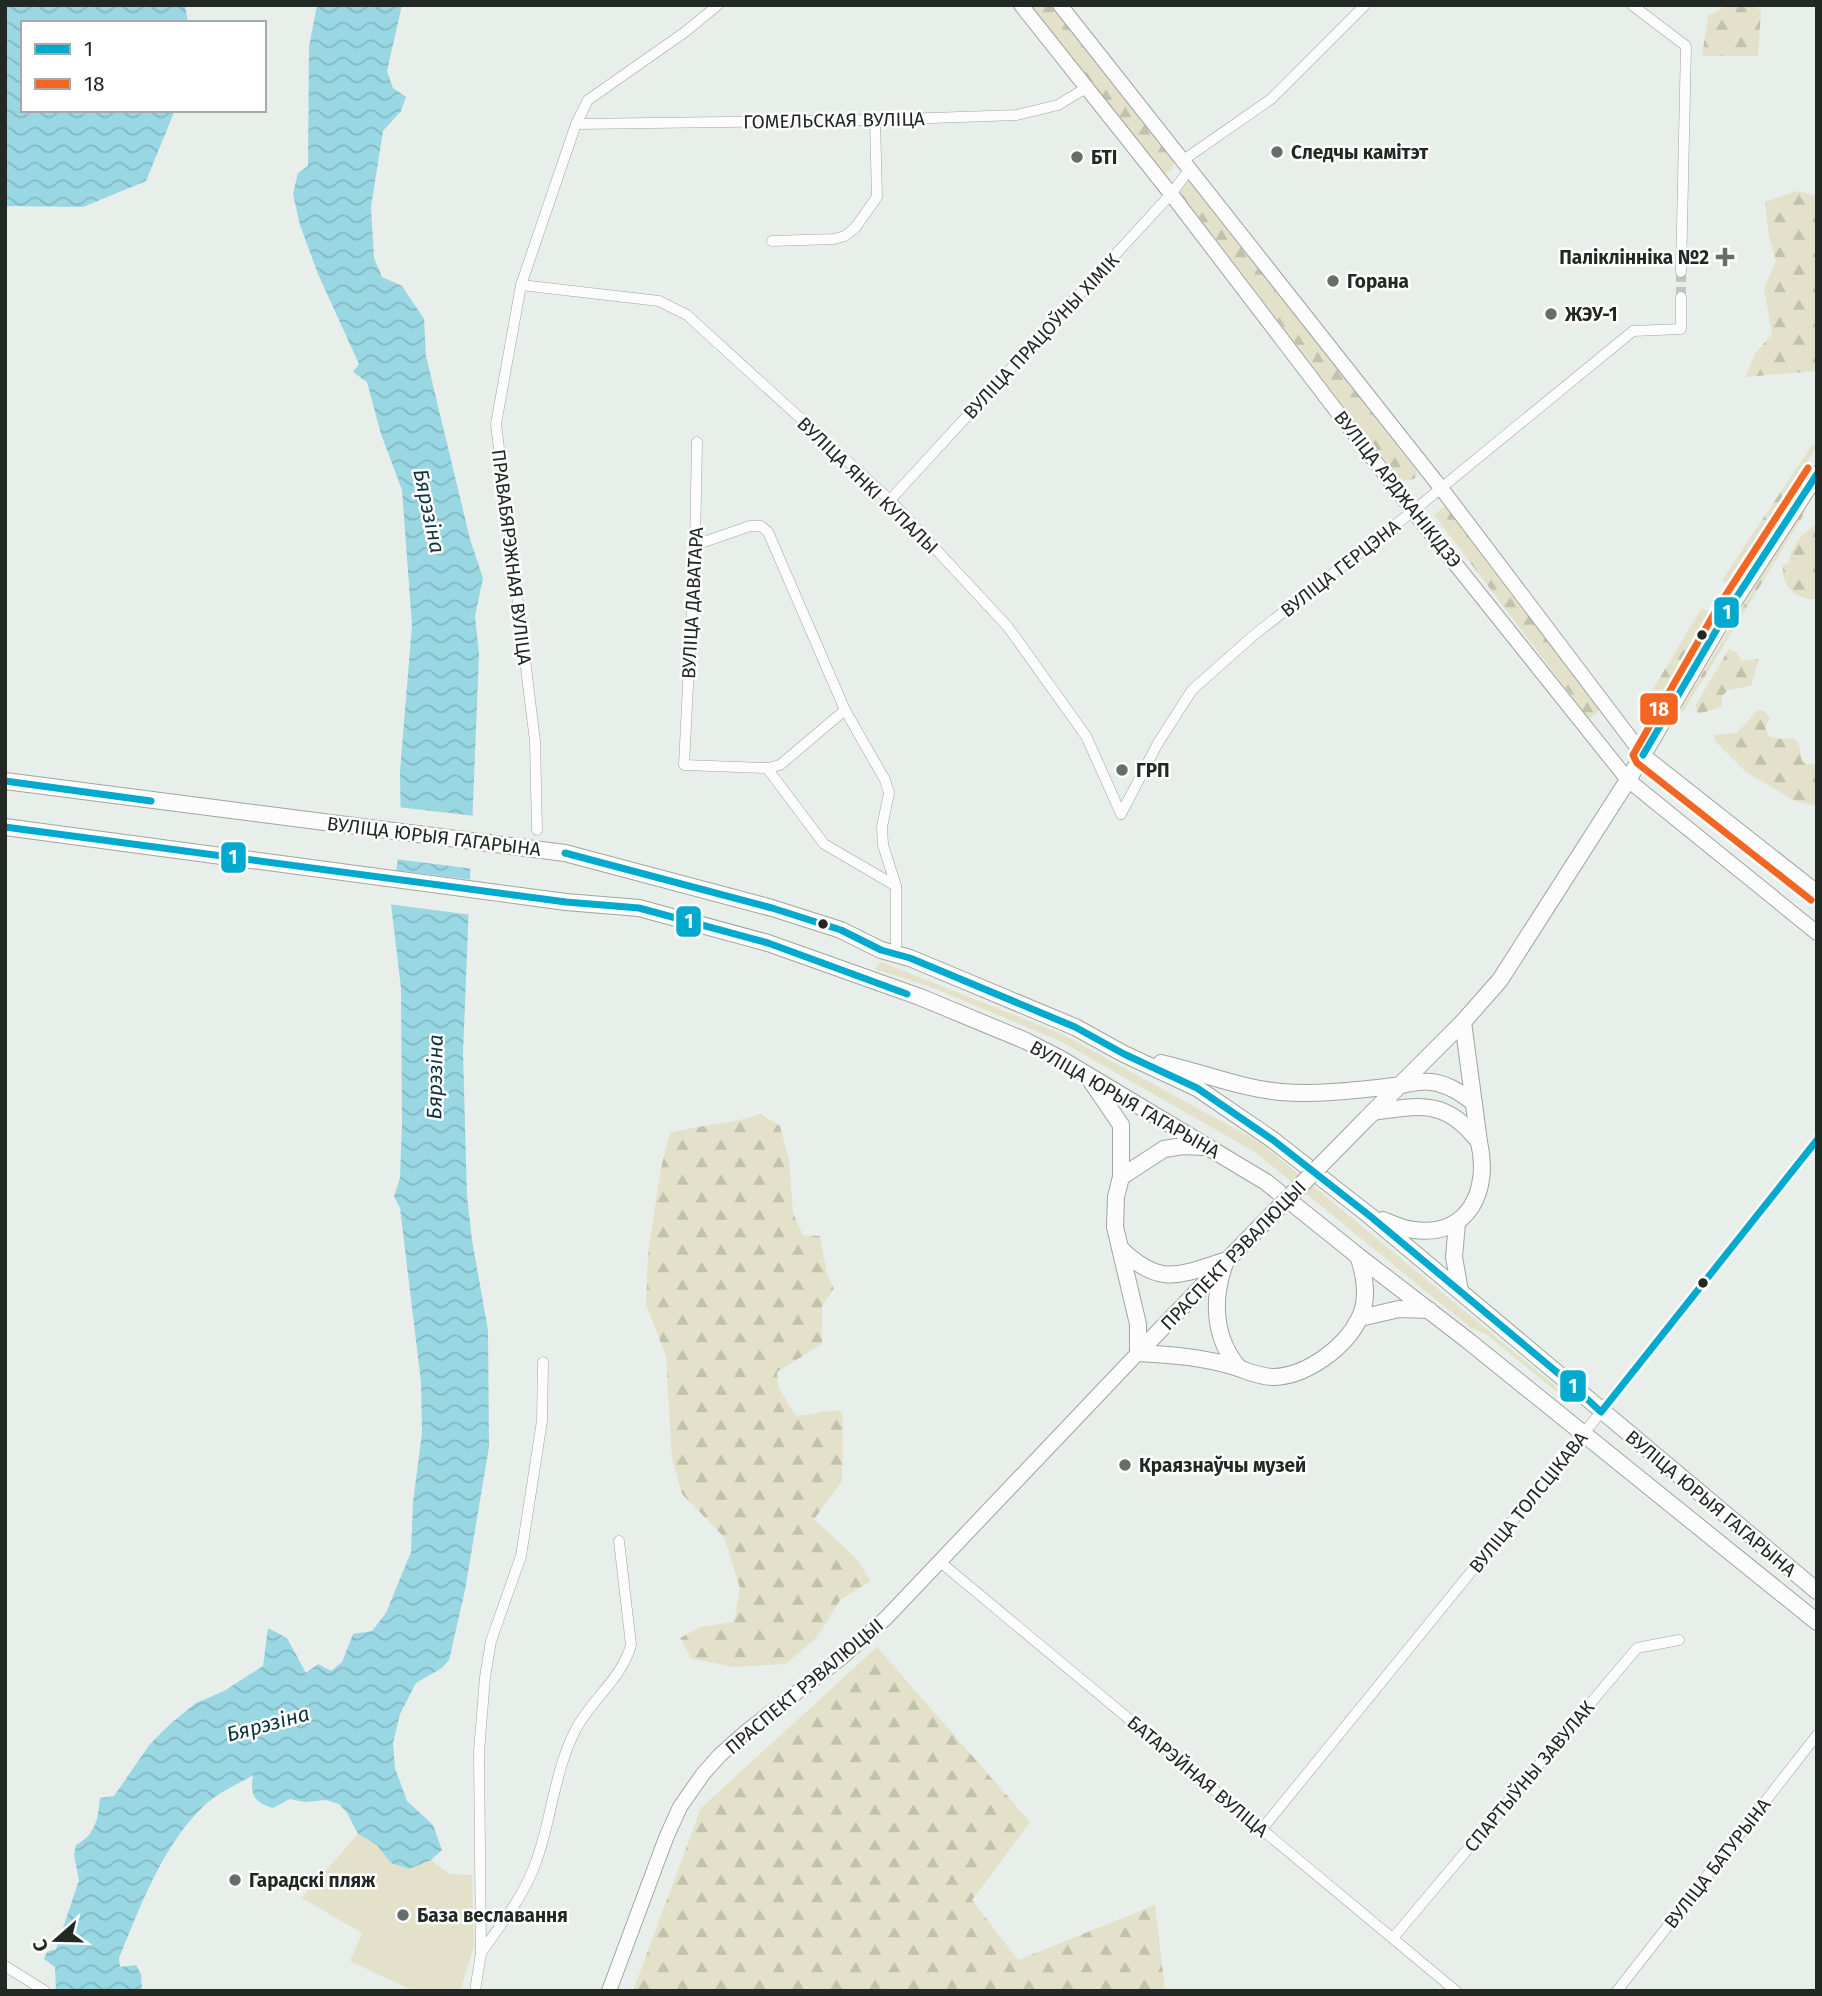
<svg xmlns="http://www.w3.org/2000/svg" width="1822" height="1996" font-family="'Fira Sans',sans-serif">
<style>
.grass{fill:#e3e1c9}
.forest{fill:url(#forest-firs)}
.water{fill:url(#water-waves)}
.pier{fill:#e8eee9}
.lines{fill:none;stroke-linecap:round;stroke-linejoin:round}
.street-tunnel{stroke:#c0c6c2;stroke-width:10;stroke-dasharray:10 5;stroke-linecap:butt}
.street-casing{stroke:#a0a5a2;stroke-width:11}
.secondary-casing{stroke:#a0a5a2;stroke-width:16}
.primary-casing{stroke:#a0a5a2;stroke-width:18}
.street{stroke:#fcfcfc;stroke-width:10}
.secondary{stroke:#fcfcfc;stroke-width:14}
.primary{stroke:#fcfcfc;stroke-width:16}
.primary-bridge-casing{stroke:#a0a5a2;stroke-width:18;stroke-linecap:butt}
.primary-bridge{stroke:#fcfcfc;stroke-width:16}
.bus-1-casing{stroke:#fff;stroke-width:12}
.bus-2-casing{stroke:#fff;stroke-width:12}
.bus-1{stroke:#00a9ce;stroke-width:7}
.bus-2{stroke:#f26522;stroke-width:7}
.poi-dot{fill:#676d69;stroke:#fff;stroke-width:2.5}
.bus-dot{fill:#222824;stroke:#fff;stroke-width:2.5}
.labels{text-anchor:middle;stroke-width:5;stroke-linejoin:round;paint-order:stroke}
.street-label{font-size:19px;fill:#222824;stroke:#fff}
.poi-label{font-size:19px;font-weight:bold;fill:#222824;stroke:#fff;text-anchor:start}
.water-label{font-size:21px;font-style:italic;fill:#0b353d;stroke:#fff}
.line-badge{stroke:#fff;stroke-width:2.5}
.badge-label{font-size:19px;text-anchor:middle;font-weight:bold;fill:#fff}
</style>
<defs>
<pattern id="forest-firs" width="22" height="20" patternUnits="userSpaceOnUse" patternTransform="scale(1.75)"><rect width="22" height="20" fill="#e3e1c9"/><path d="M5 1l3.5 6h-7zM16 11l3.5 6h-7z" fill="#c2c1ac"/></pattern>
<pattern id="water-waves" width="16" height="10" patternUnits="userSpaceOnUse" patternTransform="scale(1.75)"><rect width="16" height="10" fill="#99d7e3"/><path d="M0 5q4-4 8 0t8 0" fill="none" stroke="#84b9c3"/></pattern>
</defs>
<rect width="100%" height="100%" fill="#e8eee9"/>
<!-- grass -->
<g class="grass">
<polygon points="881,962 1062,1034 1261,1143 1559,1389 1557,1392 1486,1334 1471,1328 1255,1152 1060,1041 931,987 875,969"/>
<polygon points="358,1834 377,1845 391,1863 409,1869 431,1860 449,1874 472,1875 474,1946 460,1991 414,1991 350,1961 362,1933 302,1898"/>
</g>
<!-- forest -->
<g class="forest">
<polygon points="1030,5 1052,5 1174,160 1172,170 1166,173 1160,171"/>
<polygon points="1728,5 1751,5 1761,10 1758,56 1702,56 1708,16"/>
<polygon points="1187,181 1192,182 1415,469 1417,475 1414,479 1401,481 1181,194 1180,189"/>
<polygon points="1796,191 1817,196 1817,371 1745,377 1755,354 1772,334 1764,288 1776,261 1769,237 1765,202"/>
<polygon points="1812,445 1817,446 1731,586 1722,580"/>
<polygon points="1445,506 1600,710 1589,719 1434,515"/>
<polygon points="1803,508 1806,511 1683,712 1680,710"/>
<path d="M1817,524V599C1796,600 1781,586 1783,565L1789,563C1790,547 1803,532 1817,524Z"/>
<polygon points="1701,609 1713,612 1659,702 1649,696"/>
<polygon points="1729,649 1736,652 1742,661 1759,659 1751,686 1728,690 1722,696 1722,707 1698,714 1695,706"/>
<path d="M1764,710L1770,719L1765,727L1769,736C1790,745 1798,725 1802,761L1807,764L1817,765V806L1795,801L1746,772L1715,741L1713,735L1737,733L1757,711Z"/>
<path d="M761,1114L780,1126L789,1160L793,1213L803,1235L820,1236L827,1275L834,1289L822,1306V1344L777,1372L778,1387L796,1416L838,1410L843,1415L842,1481L814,1519L858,1560L871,1581L840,1600L817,1637L786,1664L733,1667L691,1658L680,1638L700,1627L734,1622L740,1588L724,1537L682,1494L672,1458L666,1356L646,1305L648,1253L661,1168L670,1133C700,1125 732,1124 761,1114Z"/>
<polygon points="877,1647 1030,1822 972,1900 1018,1960 1155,1905 1165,1991 633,1991 701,1808"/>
</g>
<!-- water -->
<g class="water">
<polygon points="5,5 185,5 188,23 23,23 23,110 175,110 146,181 83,207 5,206"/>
<path d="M317,5H402L387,71L393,88L406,97L401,111L383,131L371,207L374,258L382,277L402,286L424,319L426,356L470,539L483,578L475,616L479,654L463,1053L467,1196L472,1240L488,1330L489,1447L465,1590L449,1660L442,1668L416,1683L400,1714L393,1743L395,1768L407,1801L433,1825L442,1850L431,1860L409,1869L391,1863L377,1845L358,1834L347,1813L339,1804L326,1800L305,1802L290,1799L273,1808C253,1802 250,1794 253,1775C238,1784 220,1792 207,1803C163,1843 141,1905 119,1958L120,1967L136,1965L141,1974L142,1991H56L55,1967L44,1959L47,1952L56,1949L79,1880L74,1855L76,1845C96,1834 98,1819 100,1798L114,1796L150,1744L170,1724L196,1703L224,1691L263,1666L268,1628L287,1638L306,1673L318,1664L331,1671L342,1662L353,1634L372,1631L386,1613L411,1552L413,1502L422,1433L421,1382L400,1208L394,1196L400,1178L402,1123L401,988L391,904L401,839L400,771L412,625L402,490L381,434L367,382L353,372L359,364L318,274L300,225L293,194L298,173L308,166L309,47Z"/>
</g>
<!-- pier -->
<g class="pier">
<polygon points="397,807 476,816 474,869 395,859 398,839"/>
<polygon points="393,870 474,880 472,915 388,904"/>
</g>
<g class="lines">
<!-- street-tunnel -->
<polyline class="street-tunnel" points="1681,297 1681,272"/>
<defs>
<g id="street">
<polyline points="1632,5 1686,46 1681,272"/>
<polyline points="576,124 875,120 1017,115 1058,105 1086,88"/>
<polyline points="1182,161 1271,99 1365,5"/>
<polyline points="772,241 834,239 845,236 855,228 877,197 875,120"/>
<polyline points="521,285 659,301 687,315 890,500 1008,627 1086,736 1121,814"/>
<polyline points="697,442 695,545 684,765 767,768 780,765 845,710"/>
<polyline points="890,500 1171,194 1189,170"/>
<polyline points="695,545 750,526 761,526 768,532 845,710 885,780 889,793 882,827 883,845 896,886 896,954"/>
<polyline points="767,768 824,844 896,886"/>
<polyline points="1121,814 1158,743 1192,690 1254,635 1413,511 1633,331 1681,329 1681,297"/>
<polyline points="537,830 535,741 496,424 521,285 576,124 588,100 685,32 718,5"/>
<polyline points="939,1561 1456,1991"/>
<polyline points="1262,1829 1601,1412 1817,1140"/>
<polyline points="1393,1938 1637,1648 1679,1640"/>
<path d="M481,1953C501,1924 524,1896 536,1862C552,1818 554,1771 576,1729C592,1699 622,1678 631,1645L619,1541"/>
<polyline points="5,1966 45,1991"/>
<polyline points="475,1991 481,1953 479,1752 485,1677 491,1641 521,1556 542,1421 543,1362"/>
<polyline points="1617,1991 1817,1735"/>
</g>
<g id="secondary">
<polyline points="1021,5 1171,194 1413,511 1628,780 1817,933"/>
<polyline points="1060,5 1441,488 1643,755 1817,892"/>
<polyline points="609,1991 666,1838 680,1807 703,1774 720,1755 747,1731 841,1658 886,1618 1138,1353"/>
</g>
<g id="primary">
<polyline points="5,781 565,853 772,908 841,930 881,950 910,958 1075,1027 1124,1054 1197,1088 1273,1140 1370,1216 1817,1591"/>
<polyline points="5,827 566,902 639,908 768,943 920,997 1026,1041 1061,1059 1266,1182 1358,1256 1466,1339 1817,1622"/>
<path d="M1161,1063C1201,1072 1239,1088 1281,1092C1318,1095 1357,1090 1394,1086C1407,1085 1418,1080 1431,1082C1448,1084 1461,1093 1474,1103"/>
<polyline points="1091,1081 1121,1125 1121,1177 1116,1197 1115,1227 1138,1324 1138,1353"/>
<path d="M1373,1112C1420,1105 1447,1099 1479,1142"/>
<polyline points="1367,1118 1463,1022 1500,980 1628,780 1727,612 1817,474"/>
<polyline points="1121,1177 1164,1149 1183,1146 1204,1147"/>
<path d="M1383,1220C1393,1224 1403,1229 1414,1230C1470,1237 1490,1189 1479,1142L1463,1022"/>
<polyline points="1457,1223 1454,1257 1460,1291"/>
<path d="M1121,1249C1159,1286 1178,1276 1224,1261"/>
<path d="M1224,1266C1212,1301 1214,1339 1239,1368"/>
<polyline points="1360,1318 1399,1309 1429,1310"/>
<path d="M1138,1353C1171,1355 1205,1357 1238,1368C1250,1372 1260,1377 1274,1377C1306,1376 1345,1348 1359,1319C1369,1300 1365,1275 1358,1256"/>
<polyline points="1138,1353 1246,1241"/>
</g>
</defs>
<!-- street casing -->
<use href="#street" class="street-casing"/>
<!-- secondary casing -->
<use href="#secondary" class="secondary-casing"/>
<!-- primary casing -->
<use href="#primary" class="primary-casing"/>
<!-- street -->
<use href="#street" class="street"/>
<!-- secondary -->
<use href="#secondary" class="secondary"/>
<!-- primary -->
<use href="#primary" class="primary"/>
<defs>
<polyline id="primary-bridge" points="1246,1241 1367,1118"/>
</defs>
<!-- primary-bridge casing -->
<use href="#primary-bridge" class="primary-bridge-casing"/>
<!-- primary-bridge -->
<use href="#primary-bridge" class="primary-bridge"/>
<defs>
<g id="bus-1">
<polyline points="1643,755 1727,612 1817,474"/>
<polyline points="5,781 151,801"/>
<polyline points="5,827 566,902 639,908 768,943 907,994"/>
<polyline points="565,853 772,908 841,930 881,950 910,958 1075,1027 1124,1054 1197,1088 1273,1140 1370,1216 1571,1384 1601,1412 1817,1140"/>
</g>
<polyline id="bus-2" points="1808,468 1718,607 1633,755 1637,763 1811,900"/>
</defs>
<!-- bus-1 casing -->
<use href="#bus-1" class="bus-1-casing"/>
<!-- bus-2 casing -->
<use href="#bus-2" class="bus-2-casing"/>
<!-- bus-1 -->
<use href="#bus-1" class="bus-1"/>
<!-- bus-2 -->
<use href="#bus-2" class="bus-2"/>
</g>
<!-- markers -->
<g class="poi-dot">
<circle cx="1277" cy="152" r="7"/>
<circle cx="1077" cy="157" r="7"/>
<path d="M1721.5 246.5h7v7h7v7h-7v7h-7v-7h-7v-7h7z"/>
<circle cx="1333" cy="281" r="7"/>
<circle cx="1551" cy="314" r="7"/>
<circle cx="1122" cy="770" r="7"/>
<circle cx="1125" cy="1465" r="7"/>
<circle cx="235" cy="1880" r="7"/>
<circle cx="403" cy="1915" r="7"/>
</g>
<g class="bus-dot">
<circle cx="1702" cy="635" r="6"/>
<circle cx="823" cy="924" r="6"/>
<circle cx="1703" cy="1283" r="6"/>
</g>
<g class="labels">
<!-- street labels -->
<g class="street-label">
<text transform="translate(834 120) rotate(-1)" y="7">ГОМЕЛЬСКАЯ ВУЛІЦА</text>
<text transform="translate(1041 336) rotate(-47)" y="7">ВУЛІЦА ПРАЦОЎНЫ ХІМІК</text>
<text transform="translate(868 485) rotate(44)" y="7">ВУЛІЦА ЯНКІ КУПАЛЫ</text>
<text transform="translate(1398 489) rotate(52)" y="7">ВУЛІЦА АРДЖАНІКІДЗЭ</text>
<text transform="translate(512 557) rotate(83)" y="7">ПРАВАБЯРЭЖНАЯ ВУЛІЦА</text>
<text transform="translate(1340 568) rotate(-38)" y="7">ВУЛІЦА ГЕРЦЭНА</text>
<text transform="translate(692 603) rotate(-87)" y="7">ВУЛІЦА ДАВАТАРА</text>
<text transform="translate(434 836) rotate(7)" y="7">ВУЛІЦА ЮРЫЯ ГАГАРЫНА</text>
<text transform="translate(1125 1099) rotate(30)" y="7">ВУЛІЦА ЮРЫЯ ГАГАРЫНА</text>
<text transform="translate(1233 1255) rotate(-46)" y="7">ПРАСПЕКТ РЭВАЛЮЦЫІ</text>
<text transform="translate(1528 1502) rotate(-51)" y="7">ВУЛІЦА ТОЛСЦІКАВА</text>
<text transform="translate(1711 1503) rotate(40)" y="7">ВУЛІЦА ЮРЫЯ ГАГАРЫНА</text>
<text transform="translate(804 1686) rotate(-40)" y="7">ПРАСПЕКТ РЭВАЛЮЦЫІ</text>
<text transform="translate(1198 1776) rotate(40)" y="7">БАТАРЭЙНАЯ ВУЛІЦА</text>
<text transform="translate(1529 1776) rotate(-50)" y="7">СПАРТЫЎНЫ ЗАВУЛАК</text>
<text transform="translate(1717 1863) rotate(-52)" y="7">ВУЛІЦА БАТУРЫНА</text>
</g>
<!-- poi labels -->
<g class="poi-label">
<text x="1291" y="159">Следчы камітэт</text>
<text x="1091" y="164">БТІ</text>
<text x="1709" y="264" text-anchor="end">Паліклінніка №2</text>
<text x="1347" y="288">Горана</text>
<text x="1565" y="321">ЖЭУ-1</text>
<text x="1136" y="777">ГРП</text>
<text x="1139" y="1472">Краязнаўчы музей</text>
<text x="249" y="1887">Гарадскі пляж</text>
<text x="417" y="1922">База веславання</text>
</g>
<!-- water labels -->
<g class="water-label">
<text transform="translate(429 511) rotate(78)" y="7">Бярэзіна</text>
<text transform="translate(435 1077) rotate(-89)" y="7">Бярэзіна</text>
<text transform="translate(268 1724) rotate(-15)" y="7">Бярэзіна</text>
</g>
</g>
<g class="line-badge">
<rect x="1713" y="596" width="27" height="33" rx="7" fill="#00a9ce"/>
<rect x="1639" y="692" width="40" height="34" rx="7" fill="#f26522"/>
<rect x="220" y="841" width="27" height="33" rx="7" fill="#00a9ce"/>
<rect x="675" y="905" width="27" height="33" rx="7" fill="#00a9ce"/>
<rect x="1559" y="1369" width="28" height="34" rx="7" fill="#00a9ce"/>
</g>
<g class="badge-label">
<text x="1727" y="619">1</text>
<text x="1659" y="716">18</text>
<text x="233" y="864">1</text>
<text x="689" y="928">1</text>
<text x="1573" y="1393">1</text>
</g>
<!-- border -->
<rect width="1822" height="1996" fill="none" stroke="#222824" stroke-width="14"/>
<!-- legend -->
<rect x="21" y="21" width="245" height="91" fill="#ffffff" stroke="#a7a9a7" stroke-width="2"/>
<rect x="35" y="44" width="35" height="10" fill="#00a9ce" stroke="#a7a9a7" stroke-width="2"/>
<text x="84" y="56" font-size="21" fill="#222824">1</text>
<rect x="35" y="79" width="35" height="10" fill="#f26522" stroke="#a7a9a7" stroke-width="2"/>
<text x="84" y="91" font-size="21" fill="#222824">18</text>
<!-- north arrow -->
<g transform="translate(56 1940) rotate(250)" stroke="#ffffff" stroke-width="5" paint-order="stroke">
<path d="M0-5L12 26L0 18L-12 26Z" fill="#222824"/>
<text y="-10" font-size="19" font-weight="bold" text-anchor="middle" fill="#222824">С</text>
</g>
</svg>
